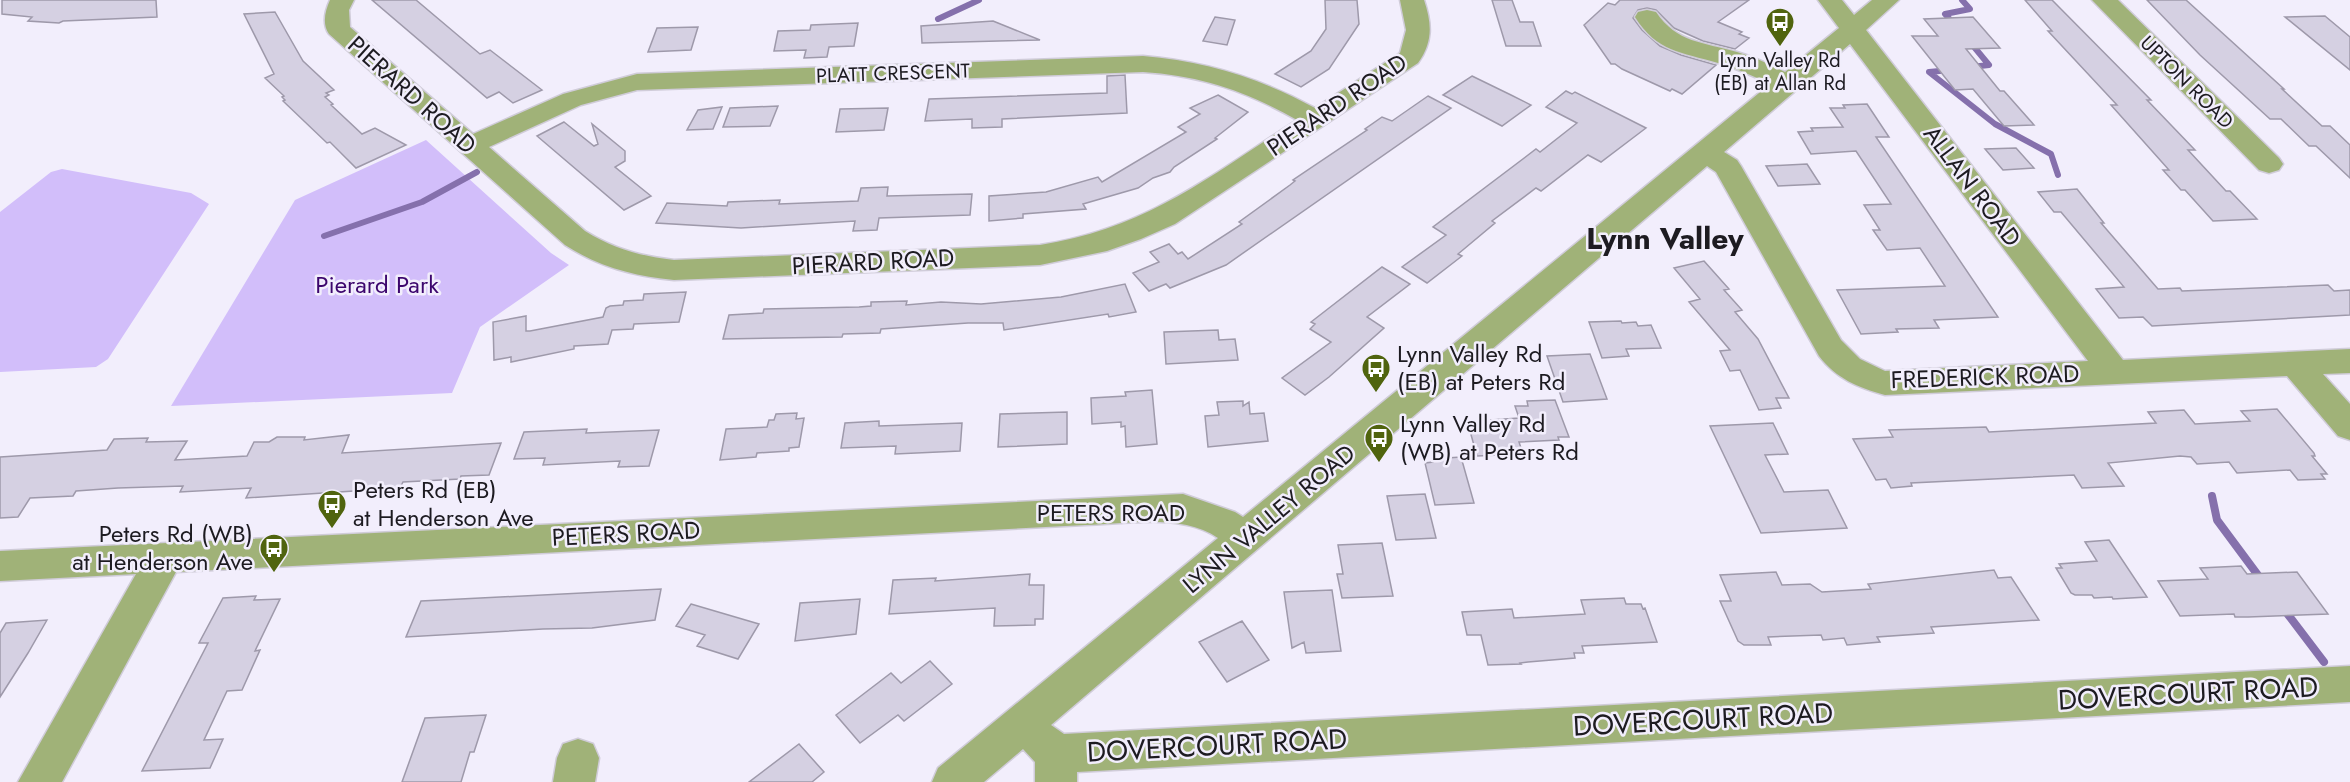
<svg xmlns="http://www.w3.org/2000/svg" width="2350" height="782" viewBox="0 0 2350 782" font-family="Jost,sans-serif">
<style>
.green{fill:#d2befa}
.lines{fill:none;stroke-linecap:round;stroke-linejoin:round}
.stream-far1{stroke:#8570ac;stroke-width:6}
.stream{stroke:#8570ac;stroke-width:8}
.building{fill:#d5d0e2;stroke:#9e99aa;stroke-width:1.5}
.minor-casing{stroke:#d0ccd9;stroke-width:3}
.minor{fill:#a0b278;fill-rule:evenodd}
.labels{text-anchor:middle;stroke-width:5;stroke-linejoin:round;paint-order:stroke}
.far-poi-label{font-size:20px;fill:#1d1b21;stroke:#f2eefc}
.far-street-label{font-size:20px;fill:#1d1b21;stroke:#f2eefc}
.street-label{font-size:24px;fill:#1d1b21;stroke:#f2eefc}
.park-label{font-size:24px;fill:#3c066d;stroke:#f2eefc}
.poi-label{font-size:24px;fill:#1d1b21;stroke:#f2eefc;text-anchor:start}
.near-street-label{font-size:28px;fill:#1d1b21;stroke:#f2eefc}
.district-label{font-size:30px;font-weight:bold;fill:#1d1b21;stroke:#f2eefc}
</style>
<rect width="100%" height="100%" fill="#f2eefc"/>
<path class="green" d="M426,140L551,253L569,265L480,327L452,393L171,406L295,200Z
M62,169L191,193L209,204L108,359L96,367L0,372V212L51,172Z"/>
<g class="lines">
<path class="stream-far1" d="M938,19L979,0
M1954,24L1945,14L1970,9L1962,0
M1970,42L1989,65L1971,67
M1950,70L1929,72L1995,124L2051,154L2058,175
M324,236L422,202L477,172"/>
<path class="stream" d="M2212,496L2217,520L2263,582
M2283,608L2324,662"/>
</g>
<path class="building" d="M2,0H156L157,17L63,21L59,23L28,21L32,17L2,14Z
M372,0H416L480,54L490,50L542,90L513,103L499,92L487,98Z
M1325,0H1357L1359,24L1329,69L1301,87L1275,74L1311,51L1326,29Z
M1492,0H1512L1520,22H1533L1541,46H1506Z
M1620,0H1749L1718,22L1742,32L1739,34L1749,38L1735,49L1703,41L1674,28L1656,10L1647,8L1638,10L1633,18L1642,30L1660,46L1681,55L1716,65L1682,94L1672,89L1670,91L1622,69L1615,64H1611L1584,25L1608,3L1615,5Z
M2025,0H2052L2151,100H2147L2195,150H2188L2226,191H2230L2257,219L2213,221L2185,190H2181L2163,170H2169L2111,105H2117L2048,31H2052Z
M2147,0H2186L2284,89H2282L2322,126H2330L2350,145V178L2316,146H2309L2281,119H2270L2200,55Z
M275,12L303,61L334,90L326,93L329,95L325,97L333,104L331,105L362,134L375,128L406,145L356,168L330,142L327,143L283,101L285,100L282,97L284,96L265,78L274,74L244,14Z
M2325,16L2350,37V70L2285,17Z
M1215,17L1235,20L1227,45L1203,41Z
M1973,17L2000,48L1966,49L2000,91H2004L2034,125L2004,126L1973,89L1955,90L1912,36H1938L1924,19Z
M993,21L1040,40L922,43L921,26Z
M858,23L854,46L829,47L827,57L804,58L806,50L774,51L778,31L810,30L811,25Z
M698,27L691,50L648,52L657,28Z
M1125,75L1127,113L1002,119V127L972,128V119L925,121L929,99L1107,93V76Z
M1472,76L1511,95L1531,105L1502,126L1443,95Z
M1566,91L1572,94L1575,92L1646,128L1601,162L1588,155L1541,191L1536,188L1492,221L1495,223L1458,254L1462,256L1427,283L1402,267L1446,235L1433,227L1536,149L1540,152L1577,123L1546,107Z
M1218,95L1248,112L1215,138L1217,139L1174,167L1170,172L1153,178L1138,188L1083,204L1086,209L1023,214V218L989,221V196L1046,192L1098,177L1102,182L1186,132L1178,127L1200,114L1190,108Z
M1428,96L1451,108L1226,265L1170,288L1166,284L1149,291L1133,273L1159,262L1150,252L1169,244L1178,254L1182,252L1188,259L1242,224L1239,222L1290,185L1295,181L1293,180L1367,130L1365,129L1382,117L1392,121Z
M1867,104L1889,137H1876L1998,317L1934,320L1939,328L1896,329L1898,332L1861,334L1837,290L1945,286L1920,248L1887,250L1873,230H1880L1864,205L1891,204L1856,151L1811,154L1798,132L1813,131L1811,128L1843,127L1830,108H1845L1843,105Z
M778,106L770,126L723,127L730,108Z
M722,107L713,129L687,130L698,110Z
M888,108L884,130L836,132L840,109Z
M564,122L594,146L598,144L592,124L625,151V161L615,167L651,196L624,210L537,136Z
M2016,148L2034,168L2003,170L1985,149Z
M1807,164L1820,184L1778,186L1766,166Z
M888,187L887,196L972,194L970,215L879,218L877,230L853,231L855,221L741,228L656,223L667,203L727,206L728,202L780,200L779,204L858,201L861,188Z
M2077,189L2104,223H2101L2158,289L2180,288L2182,291L2328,285L2334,291L2350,290V315L2152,326L2143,317L2119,318L2096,289L2124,287L2061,212H2054L2038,192Z
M1704,261L1729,289L1724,290L1742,310L1735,312L1758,339L1789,398H1776L1781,408L1759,410L1740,370L1730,371L1720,351L1730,350L1689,302L1700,299L1674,268Z
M1382,267L1410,284L1367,317L1384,328L1329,377L1305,395L1282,378L1331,342L1310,329L1315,324L1311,322Z
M1125,284L1136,312L1109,317L1108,314L1004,330L1003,323H968L881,329L880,333L843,334L842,337L723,339L729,315L763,313L764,309L859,307L871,306V302L907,301L906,305L941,302L981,304L1061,297Z
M686,292L679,322L634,324L633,329L612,330L608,344L574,346V349L511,362V357L494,360L493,322L526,316V331H530L603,317L606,308L610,306L623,305L624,301L643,300L644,294Z
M1621,321L1622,323L1636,322L1638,326L1651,325L1661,348L1626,349L1629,356L1602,358L1589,322Z
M1218,330L1219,340L1235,339L1238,360L1166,364L1164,332Z
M1590,354L1607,399L1563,402L1547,356Z
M1152,390L1157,444L1126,447L1125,426L1121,427V422L1092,424L1091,398L1126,396L1125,392Z
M1555,400L1569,437H1558L1559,440L1519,442L1523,454L1477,456L1468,424L1492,423L1491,420L1519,418L1515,406H1528L1527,401Z
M1243,401V406L1249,402L1250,414L1264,413L1268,441L1208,447L1205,416L1219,415L1217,402Z
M2277,409L2314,453L2315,456H2312L2327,474H2321L2325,479L2298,480L2290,470L2237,473L2229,462L2197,464L2191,457L2180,456L2108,463L2124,486L2082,488L2074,475L1911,483L1912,486L1891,488L1886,479L1876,480L1853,439L1893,437L1889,430L1986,427L1989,432L2156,423L2148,412L2184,410L2195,424L2250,421L2241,411Z
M1067,412V444L998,447L1000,414Z
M797,413L796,419L804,418L799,447L789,448V451L757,453L756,457L720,460L726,429L767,427L769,420H774L776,414Z
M879,421V426L962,423L960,451L895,454L896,446L841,448L845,423Z
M1773,423L1788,454L1765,455L1784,492L1828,490L1847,528L1761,533L1710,426Z
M587,429L586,433L659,430L649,466L618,467L620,461L543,465L545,458L514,459L524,432Z
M349,435L342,453L501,443L489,475L461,476L460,479L403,482L400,488L246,498L251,488L180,492L183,486L118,488L76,491L73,496L30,498L18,517L0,518V457L107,450L114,439L148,438L146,442L187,441L175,460L247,456L254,442H269L277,437H305L304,440Z
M1461,457L1474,503L1435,505L1425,463L1433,462L1432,459Z
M1425,494L1436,538L1396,540L1387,496Z
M2109,540L2147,597L2113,599L2112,597L2094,598L2092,595H2075L2071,593L2056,568H2062L2059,564L2097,561L2085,542Z
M1382,543L1393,596L1342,598L1337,574H1343L1338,545Z
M2241,566L2247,574L2297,572L2328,614L2248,617H2235L2234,614L2180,616L2158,581L2208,579L2200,568Z
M1994,570L1998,578L2011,577L2039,620L1931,627L1934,633L1877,637L1880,642L1847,645L1844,638L1823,640L1821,635L1768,637L1771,645H1744L1738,641L1720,601H1731L1720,575L1776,572L1782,585L1810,584L1822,592L1871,589L1868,584Z
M1030,574L1029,585H1044L1043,619H1035V625L994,626L995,608L889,614L893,580L936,578L935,581Z
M661,589L655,620L592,628L543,629L406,637L421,601Z
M1332,590L1341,651L1306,653L1304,642L1292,648L1284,592Z
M256,596L254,600L280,599L255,651L260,650L242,690L227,691L204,740L223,739L210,768L142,771L208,643H199L223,598Z
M1624,598L1626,604H1641L1643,609L1645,608L1657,642L1582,646L1584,653H1574L1575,658L1528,662L1520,663L1521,664L1488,665L1481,635H1467L1462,612L1512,609L1514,618L1585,614L1581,600Z
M860,599L856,634L795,641L800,603Z
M691,604L759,624L738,659L697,646L705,635L676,626Z
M47,620L28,653L0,697V633L6,623Z
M1242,621L1269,660L1227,682L1199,642Z
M930,661L952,684L904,721L898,715L860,743L836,715L891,673L901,683Z
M486,715L474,752H470L461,782H402L425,718Z
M799,744L824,772L812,782H749Z"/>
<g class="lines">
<g class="minor-casing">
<path id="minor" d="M330,0H354L349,10L350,27L473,134L563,94L637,74L1143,56C1205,61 1260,78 1315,108L1400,53L1406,30L1400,0H1424C1432,24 1433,42 1418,63L1175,224L1141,239L1107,251L1040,265L674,280C634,276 599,267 565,245L329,34C322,24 325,11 330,0ZM1143,72C1202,76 1246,91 1297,120C1210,176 1146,229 1040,245L674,260C640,256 614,249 585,231L489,147L581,105L637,90Z
M1818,0H1842L1854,15L1872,0H1899L1866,30L2123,360L2350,349V373L2323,374L2350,404V440L2338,436L2287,376L1885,395C1857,387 1837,379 1819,356L1716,172L1707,166L1051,725L1064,734L2350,666V702L1077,772V782H1035V762L1023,749L984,782H932L938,768L1218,538C1182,513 1127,524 1085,525L176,572L62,782H18L136,574L0,581V551L1183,494L1235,512L1243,517L1770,84C1753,76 1736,68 1718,63C1681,52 1657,52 1635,17L1638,12L1647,10L1656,12C1677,43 1703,42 1737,52C1754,57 1769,64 1785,72L1839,28ZM1850,44L2088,361L1885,371L1860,359L1841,340L1741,166L1737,160L1724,152Z
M2092,0H2118L2279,158L2283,164L2279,170L2269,173L2259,170Z
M578,739L593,744L599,758L595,782H553L557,758L563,744Z"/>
</g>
<use href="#minor" class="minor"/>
</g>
<defs>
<g id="bus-pin" transform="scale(1.5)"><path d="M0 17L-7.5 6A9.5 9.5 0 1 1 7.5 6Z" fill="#50640e" stroke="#f2eefc"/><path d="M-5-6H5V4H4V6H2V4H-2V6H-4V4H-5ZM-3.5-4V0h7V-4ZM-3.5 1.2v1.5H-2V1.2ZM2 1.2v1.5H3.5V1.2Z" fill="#fff"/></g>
</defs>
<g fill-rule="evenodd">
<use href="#bus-pin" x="1780" y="22"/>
<use href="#bus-pin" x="1376" y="368"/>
<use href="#bus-pin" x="1379" y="438"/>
<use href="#bus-pin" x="332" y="504"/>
<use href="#bus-pin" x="274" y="548"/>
</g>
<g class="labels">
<g class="far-poi-label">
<text x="1780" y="67">Lynn Valley Rd<tspan x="1780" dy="23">(EB) at Allan Rd</tspan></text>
</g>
<g class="far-street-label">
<text transform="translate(893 73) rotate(-2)" y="7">PLATT CRESCENT</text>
<text transform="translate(2187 82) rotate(45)" y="7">UPTON ROAD</text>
</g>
<g class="street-label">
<text transform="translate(412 95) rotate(42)" y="8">PIERARD ROAD</text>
<text transform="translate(1337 105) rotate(-34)" y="8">PIERARD ROAD</text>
<text transform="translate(1972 186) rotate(53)" y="8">ALLAN ROAD</text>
<text transform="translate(873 262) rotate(-3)" y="8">PIERARD ROAD</text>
<text transform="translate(1985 377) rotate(-2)" y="8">FREDERICK ROAD</text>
<text x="1111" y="521">PETERS ROAD</text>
<text transform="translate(1269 519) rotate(-40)" y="8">LYNN VALLEY ROAD</text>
<text transform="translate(626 534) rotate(-3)" y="8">PETERS ROAD</text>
</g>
<g class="park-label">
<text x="377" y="293">Pierard Park</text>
</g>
<g class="poi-label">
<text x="1397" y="362">Lynn Valley Rd<tspan x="1397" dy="28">(EB) at Peters Rd</tspan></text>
<text x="1400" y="432">Lynn Valley Rd<tspan x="1400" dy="28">(WB) at Peters Rd</tspan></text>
<text x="353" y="498">Peters Rd (EB)<tspan x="353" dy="28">at Henderson Ave</tspan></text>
<text x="253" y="542" text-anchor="end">Peters Rd (WB)<tspan x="253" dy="28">at Henderson Ave</tspan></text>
</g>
<g class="near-street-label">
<text transform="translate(2188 693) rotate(-3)" y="10">DOVERCOURT ROAD</text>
<text transform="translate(1703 719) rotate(-3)" y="10">DOVERCOURT ROAD</text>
<text transform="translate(1217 745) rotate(-3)" y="10">DOVERCOURT ROAD</text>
</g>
<g class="district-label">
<text x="1665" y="249">Lynn Valley</text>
</g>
</g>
</svg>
